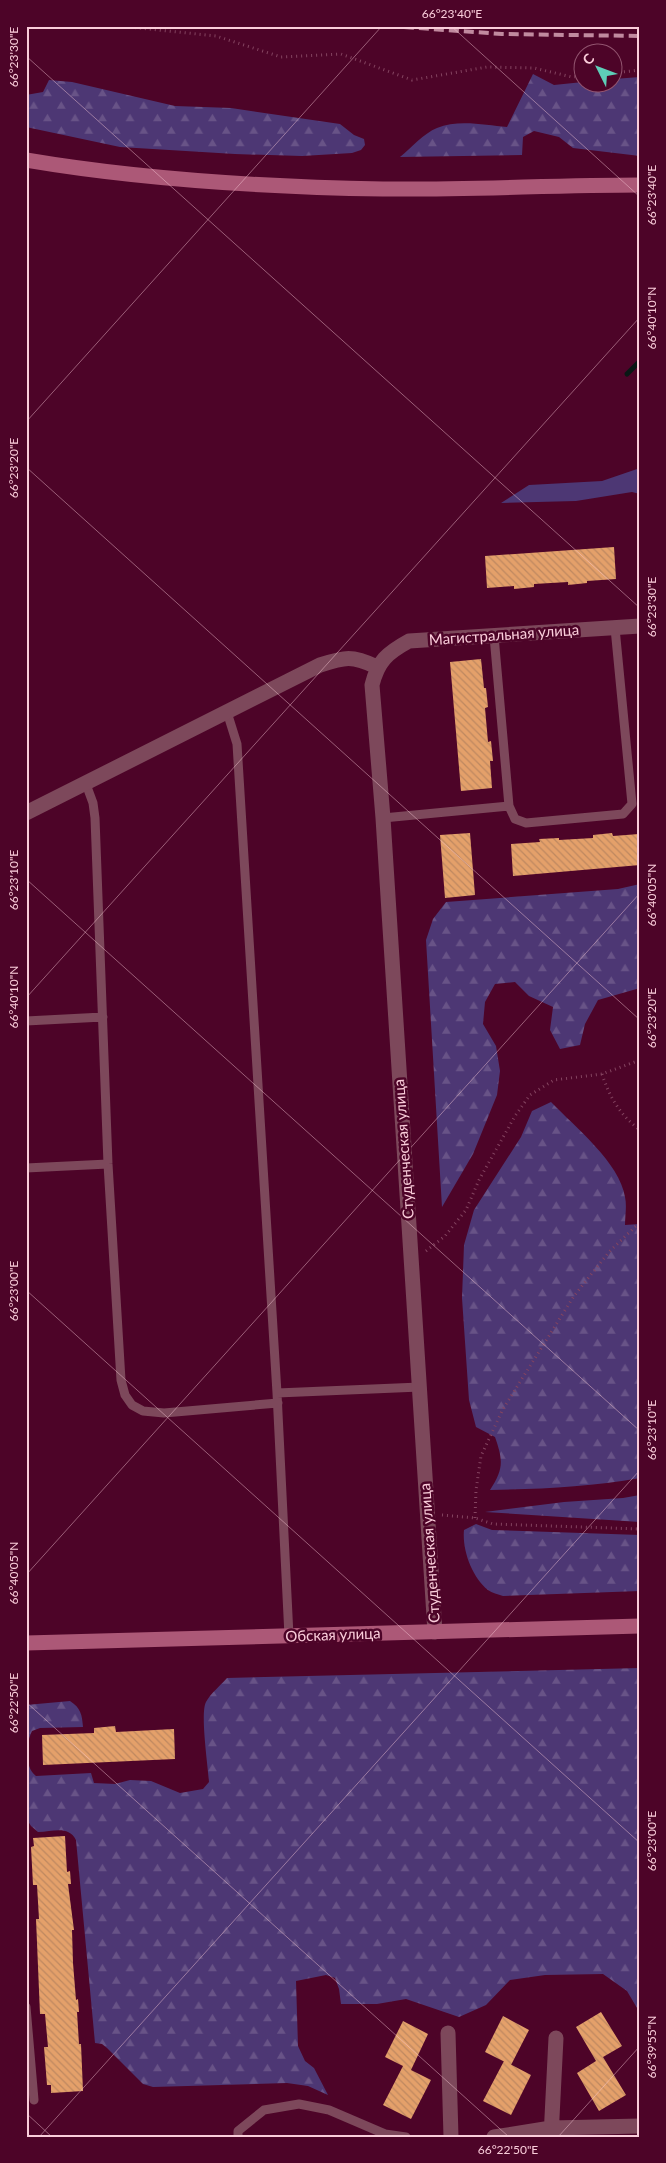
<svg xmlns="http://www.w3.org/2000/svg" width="666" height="2163" viewBox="0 0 666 2163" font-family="Lato,sans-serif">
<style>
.green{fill:#4d3774}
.forest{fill:url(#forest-firs)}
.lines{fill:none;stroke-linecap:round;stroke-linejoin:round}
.stream{stroke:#091815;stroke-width:5}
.building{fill:url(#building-back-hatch)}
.path{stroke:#844460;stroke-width:3;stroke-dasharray:1 4;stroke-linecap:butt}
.lane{stroke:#7d485b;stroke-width:9}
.street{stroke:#7d485b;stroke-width:15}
.secondary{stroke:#ac5877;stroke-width:15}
.rail{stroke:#c18a9f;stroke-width:4;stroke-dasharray:10 5;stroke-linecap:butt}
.ticks{fill:none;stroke:#facdda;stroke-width:1;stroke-opacity:0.45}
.labels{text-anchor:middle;stroke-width:5;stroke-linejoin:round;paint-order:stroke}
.street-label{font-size:15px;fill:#facdda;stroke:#4d0428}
.neatline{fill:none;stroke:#facdda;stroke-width:2}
.ticks-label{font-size:12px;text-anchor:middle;fill:#facdda}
</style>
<defs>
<pattern id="forest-firs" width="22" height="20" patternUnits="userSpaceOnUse" patternTransform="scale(1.25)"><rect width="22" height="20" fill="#4d3774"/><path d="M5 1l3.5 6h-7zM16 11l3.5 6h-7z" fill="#685387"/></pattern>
<pattern id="building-back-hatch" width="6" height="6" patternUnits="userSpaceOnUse" patternTransform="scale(1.25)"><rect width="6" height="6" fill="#e4a06a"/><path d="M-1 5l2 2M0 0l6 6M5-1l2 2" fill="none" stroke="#be8860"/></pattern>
</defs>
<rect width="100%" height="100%" fill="#4d0428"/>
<path class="green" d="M640,468V494L632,492L576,501L501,503L529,485L602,481Z"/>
<path class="forest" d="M533,74L554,85L583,82H614V79L640,77V156L573,148L559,137L534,131L523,137L522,155L400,157C411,148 424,133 437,128C458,119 485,125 507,127Z
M49,80L72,82L175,106L231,108L340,124L354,135L364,139L365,145L361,150L352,153L302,156L235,154L120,147L26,127V95L43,92Z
M640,884V988L598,1000L585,1024L580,1045L560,1049L550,1030L553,1007L529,996L515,982L495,984L485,1002L483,1024L496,1046L500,1071L497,1095L473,1154L442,1207L426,940L433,919L446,902L618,889Z
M551,1102C575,1127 620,1163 625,1197C627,1206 625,1216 625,1225L640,1224V1478C590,1487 541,1489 490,1490C504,1469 503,1460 495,1437L476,1427L469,1400L462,1298L464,1245L474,1210L521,1137L532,1111Z
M640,1495V1522L485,1512L564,1502L623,1498Z
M476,1524L492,1530L640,1535V1591L503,1596C498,1594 492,1593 488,1590C472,1577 462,1550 464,1530Z
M640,1668V2013L627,1991L603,1974L545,1975L510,1980L486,2005L459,2017L406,1999L377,2004H341L339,1989L335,1978L326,1975L296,1981L298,2046L305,2061L314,2068L328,2095L308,2086L287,2083L153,2087L143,2084L107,2048L102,2044L95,2043L76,1840C68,1825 53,1832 38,1832L31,1826L26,1818V1705L70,1701C81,1708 82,1715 83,1727L40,1728L32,1731C26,1743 24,1767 36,1776L91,1773L94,1783L115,1784L130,1780L151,1781L180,1793L203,1789L209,1782C208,1766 200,1713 206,1702C211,1693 220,1686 227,1678Z"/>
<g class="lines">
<path class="stream" d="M627,374L640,361"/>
</g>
<path class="building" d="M614,547L616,579L587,581V583L568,585V582L534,584V587L514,589V586L487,588L485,556Z
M481,659L484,688H486L488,707L485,708L488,742L491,741L493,761H490L492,788L461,791L450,662Z
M470,833L475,895L445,898L440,835Z
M612,833L613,836L639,834L640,865L513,876L511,844L540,842L539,839L559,838V840L593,838V835Z
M115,1726L116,1732L174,1729L175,1759L43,1765L42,1735L94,1733V1728Z
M65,1836L67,1872L70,1871L71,1884H68L74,1930H72L73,1963L76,2000L78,1999L79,2012H77L79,2044H81L83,2091L51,2093V2085H47L44,2047H48L45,2014H40L36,1919H39L37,1885H33L31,1847L34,1846L33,1838Z
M601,2012L622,2046L603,2057L626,2095L599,2111L577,2073L596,2061L576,2027Z
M503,2016L529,2030L511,2065L485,2052Z
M403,2021L428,2034L411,2070L431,2080L411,2119L383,2105L403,2066L385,2057Z
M504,2061L531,2075L511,2115L483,2101Z"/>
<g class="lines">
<path class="path" d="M120,26L216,36L281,57L341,54L412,80L487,67L534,68L572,77L584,76
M614,73L640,70
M602,1074C610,1098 620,1115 640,1130
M426,1251L445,1236L466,1210L479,1180L515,1116L530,1095L554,1080L602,1074L640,1060
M442,1515L475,1518L493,1524L640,1529
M475,1518L476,1490L481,1456L503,1409L574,1296L609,1252L640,1222"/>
<path class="lane" d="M494,636L509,806L515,819L526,823L623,814L632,804L615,628
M227,712L237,744L277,1393L289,1636
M86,784L93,803L95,818L108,1164L121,1380L125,1395L132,1405L143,1411L164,1413L278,1403
M383,818L509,806
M26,1021L103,1017
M26,1168L108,1164
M277,1393L420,1387
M26,2007L34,2100
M238,2137V2131L264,2110L299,2104L329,2110L385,2134L406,2137"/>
<path class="street" d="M26,813L320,665C345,657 352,655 377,667
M435,1632L383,818L372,685C378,661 387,653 409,641L640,626
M448,2033L451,2137
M494,2137L551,2128L640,2126
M551,2137L556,2038"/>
<path class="secondary" d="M26,160C144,180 264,187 383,189C469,190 554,185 640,185
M26,1643L640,1626"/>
<path class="rail" d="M389,26L502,34L640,36"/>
</g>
<path class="ticks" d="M451,26L640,197M26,56L640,608M26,422L382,26M26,467L640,1020M26,879L640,1431M26,998L640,317M26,1290L640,1843M26,1575L640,893M26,1702L509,2137M26,2113L52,2137M39,2137L640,1470M558,2137L640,2046"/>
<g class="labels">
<g class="street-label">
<text transform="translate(504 635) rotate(-4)" y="5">Магистральная улица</text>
<text transform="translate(404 1149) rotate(-94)" y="5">Студенческая улица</text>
<text transform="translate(430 1553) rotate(-94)" y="5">Студенческая улица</text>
<text transform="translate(333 1635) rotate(-2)" y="5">Обская улица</text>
</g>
</g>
<rect width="666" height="2163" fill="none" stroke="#4d0428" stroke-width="55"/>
<g transform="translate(598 68) rotate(312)"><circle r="24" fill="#4d0428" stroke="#92546f"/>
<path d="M0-4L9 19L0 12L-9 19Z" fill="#5eceb8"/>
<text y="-8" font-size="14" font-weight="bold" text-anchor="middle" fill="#facdda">С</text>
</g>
<rect x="28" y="28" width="610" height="2108" class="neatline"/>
<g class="ticks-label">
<text x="452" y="18">66°23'40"E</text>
<text transform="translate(14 57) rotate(-90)" y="4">66°23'30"E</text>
<text transform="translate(652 195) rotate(-90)" y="4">66°23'40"E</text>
<text transform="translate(652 318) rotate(-90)" y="4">66°40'10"N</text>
<text transform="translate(14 468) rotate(-90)" y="4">66°23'20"E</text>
<text transform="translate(652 607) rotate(-90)" y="4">66°23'30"E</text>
<text transform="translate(14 880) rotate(-90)" y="4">66°23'10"E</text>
<text transform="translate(652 895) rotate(-90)" y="4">66°40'05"N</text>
<text transform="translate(14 997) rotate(-90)" y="4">66°40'10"N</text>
<text transform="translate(652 1018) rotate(-90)" y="4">66°23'20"E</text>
<text transform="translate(14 1291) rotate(-90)" y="4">66°23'00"E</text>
<text transform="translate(652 1430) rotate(-90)" y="4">66°23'10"E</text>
<text transform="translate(14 1573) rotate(-90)" y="4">66°40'05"N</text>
<text transform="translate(14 1703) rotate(-90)" y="4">66°22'50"E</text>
<text transform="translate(652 1841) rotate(-90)" y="4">66°23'00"E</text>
<text transform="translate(652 2047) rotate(-90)" y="4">66°39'55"N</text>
<text x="508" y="2154">66°22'50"E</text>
</g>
</svg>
